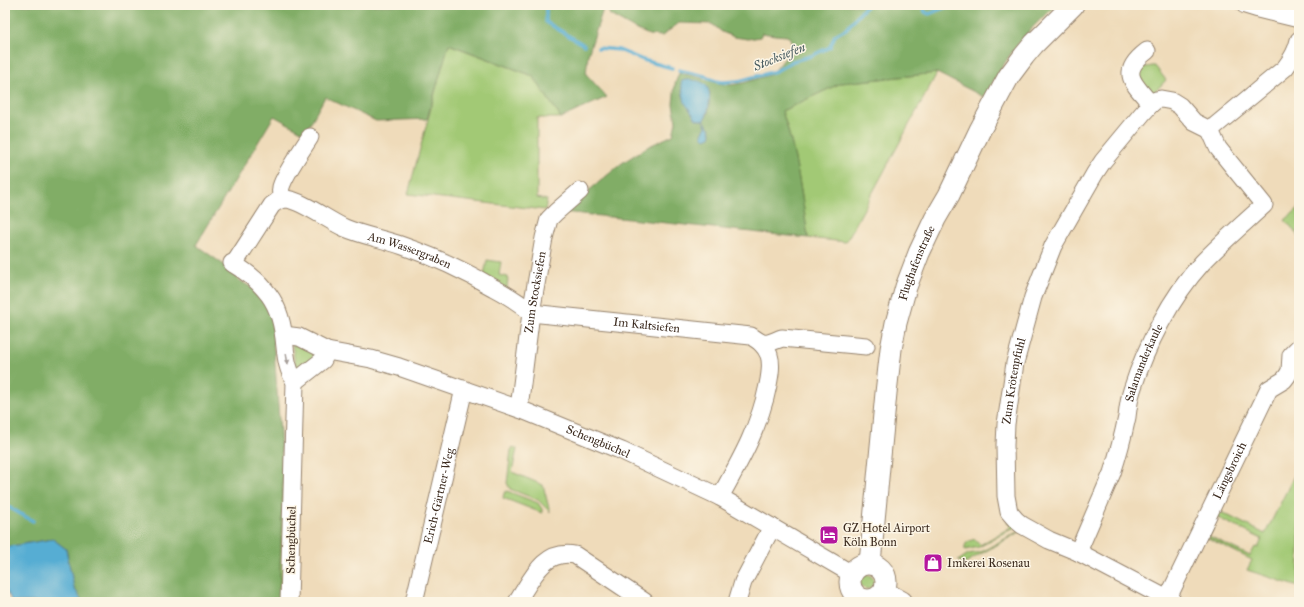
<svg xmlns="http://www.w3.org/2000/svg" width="1304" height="607" viewBox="0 0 1304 607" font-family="'IM FELL Great Primer',serif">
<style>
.green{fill:#a2c975;stroke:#6e7a4a}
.forest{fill:#81ad66;stroke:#5e6c42;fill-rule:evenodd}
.water{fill:#56add3;stroke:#486c78}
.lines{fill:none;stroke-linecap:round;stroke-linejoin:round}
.stream{stroke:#56add3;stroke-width:3.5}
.minor-casing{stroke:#95826c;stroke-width:19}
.major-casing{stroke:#95826c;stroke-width:23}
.minor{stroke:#fff;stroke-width:17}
.major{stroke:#fff;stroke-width:21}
.oneway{fill:#a79f9a}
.labels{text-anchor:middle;stroke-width:3;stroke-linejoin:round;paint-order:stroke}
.street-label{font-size:12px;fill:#3b2a1e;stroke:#fcf5e5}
.poi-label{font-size:12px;fill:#3b2a1e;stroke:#fcf5e5;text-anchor:start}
.water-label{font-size:13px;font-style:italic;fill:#44585d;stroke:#fcf5e5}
</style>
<rect width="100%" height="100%" fill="#fcf5e5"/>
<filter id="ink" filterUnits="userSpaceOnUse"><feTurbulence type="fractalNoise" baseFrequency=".025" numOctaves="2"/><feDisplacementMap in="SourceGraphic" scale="8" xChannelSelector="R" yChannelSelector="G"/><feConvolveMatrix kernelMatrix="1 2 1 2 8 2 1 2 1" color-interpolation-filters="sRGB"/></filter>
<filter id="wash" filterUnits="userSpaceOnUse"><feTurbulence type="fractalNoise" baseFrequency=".012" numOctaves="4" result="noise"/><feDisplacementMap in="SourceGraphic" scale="16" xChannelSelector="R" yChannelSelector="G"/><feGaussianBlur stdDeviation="0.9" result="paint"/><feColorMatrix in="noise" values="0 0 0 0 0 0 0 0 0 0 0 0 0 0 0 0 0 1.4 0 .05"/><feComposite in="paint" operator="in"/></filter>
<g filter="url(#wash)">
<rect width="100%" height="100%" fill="#efdbba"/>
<path class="green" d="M448,44L533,76L561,118H537V198L547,200L545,210L408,194Z
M1152,66H1155L1166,80L1150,97L1134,69C1139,66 1146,68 1152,66Z
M937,73L846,242L808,238C802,195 796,152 782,111L841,83Z
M1299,208V236L1285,220Z
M487,260L501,262L499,275L508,277L507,289L484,275Z
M292,344L314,350L317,356L296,371Z
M513,447L517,449L512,472L543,485L550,512L538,500L510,489L507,483L511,450Z
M1299,466V587L1247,570L1252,560L1204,536L1211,526L1214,527L1209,536L1250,556L1255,547L1258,548L1262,539L1214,516L1217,510L1265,534Z
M283,474L290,481L282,602H279Z
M507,491L538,503L542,509V513L503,498L504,493Z
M1007,521L1015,527L979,547L965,550C964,542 969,541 975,539L980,545L1011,527Z
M1019,531H1021L965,563L958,561L968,554L981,552Z
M860 582a7 7 0 1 1 14 0a7 7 0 1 1-14 0Z"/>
<path class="forest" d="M5,5H1057C1046,14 1035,24 1026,35C1009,53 997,76 984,97L937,73L841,83L782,111C796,152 802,195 808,238L563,212L622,163L647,147L673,135L676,122L673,104L675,84L679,73L694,76L718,83L730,85L743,83L772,74L789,53L792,45L790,38L787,36L775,35L762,33L760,37L748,39L734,37L722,32L712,24L679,23L662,36L649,35L633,28L610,15L608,10L604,6L588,55L586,74L607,97L561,118L533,76L449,44L427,119L376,121L325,97L305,133L274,116L196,245L227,267L239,280L257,291L271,309L283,474L279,602H83L74,588L66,549L53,539L5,547ZM685,80L695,81L710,92L708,114L704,119L708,127L710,128L711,134L710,137L709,138L702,133L706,127L704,121L696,119C689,110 679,94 682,81Z"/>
<path class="water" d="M685,80C703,79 712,84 709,104C708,110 708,114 704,119L708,127L710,128L711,134L710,137L705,139L702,136V133L706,127L704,121L696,119L685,103L681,83L682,81Z
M53,539L66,549L74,588L83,602H12L5,588V547Z"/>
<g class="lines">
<path class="stream" d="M546,5V22L584,45
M922,5L925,12L929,14L946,7L958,5
M598,48L619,50L643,60L672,68
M679,70L705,76L716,81L723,82L739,81L776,71L793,61L811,56L830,47L835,35L846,29L867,5
M5,505L33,521"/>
</g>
</g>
<g filter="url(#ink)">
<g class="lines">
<g class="minor-casing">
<g id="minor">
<path d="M1245,5L1258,9L1299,19"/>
<path d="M1147,51C1119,72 1132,82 1151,104"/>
<path d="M1210,130L1285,68C1292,59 1297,51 1299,40"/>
<path d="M281,200C281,195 280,191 281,187C285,173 302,150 310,137"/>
<path d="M232,263C242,269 257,280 265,290C276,302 282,321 284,338C286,355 286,367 295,382L289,602"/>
<path id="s1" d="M234,264L272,205C276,202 280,199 286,199C301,200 329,221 345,228C364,236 384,239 403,246C435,257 465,271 494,288C507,295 521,303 531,313L751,336C754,338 757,340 760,342C767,346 775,340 782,338L866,346"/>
<path id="s2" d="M284,335L299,337L327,351L371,359L399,367L522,410L622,451L720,497L852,574"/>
<path d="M295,382L323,360L327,351"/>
<path id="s3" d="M519,408L531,313L544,238L549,219L556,212L580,191"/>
<path d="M720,497C740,461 760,426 768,385C770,375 772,364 769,355C767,350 764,346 760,342"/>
<path id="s4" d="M1078,552L1112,473C1118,455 1123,436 1127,417C1128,408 1129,399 1132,390C1146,346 1171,297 1202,263C1222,242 1243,224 1264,205L1218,148L1210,130"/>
<path id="s5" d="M414,602L464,389"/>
<path d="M517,602C532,579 543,549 575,555L645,602"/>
<path d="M737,602L743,582L772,527"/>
<path d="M863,602L864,600"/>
<path id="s6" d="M1166,602L1269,389L1284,380L1287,376L1290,371L1291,355L1299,347"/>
<path id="s7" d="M1173,602L1078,552L1049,540L1022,525L1016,520L1009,512L1006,496L1005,445L1006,424L1015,363L1033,297L1053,246L1095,173L1103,161L1142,114L1151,104L1156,100L1161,99L1172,101L1180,106L1194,122L1210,130"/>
</g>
</g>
<g class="major-casing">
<g id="major">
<path id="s8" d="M870,563L886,393L891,349L896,323L906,287L919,253L935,219L949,195L980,130L1009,76L1024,56L1034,44L1073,5"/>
<circle cx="868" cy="582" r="18"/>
<path d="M884,592L902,602"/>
</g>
</g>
<use href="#minor" class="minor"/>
<use href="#major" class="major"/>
</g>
<defs><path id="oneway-solid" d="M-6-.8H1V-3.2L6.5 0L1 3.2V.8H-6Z"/></defs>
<use class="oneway" href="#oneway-solid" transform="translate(287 359) rotate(82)"/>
</g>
<defs>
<g id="hotel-square" transform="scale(1)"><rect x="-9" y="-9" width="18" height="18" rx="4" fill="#b5179e" stroke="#fcf5e5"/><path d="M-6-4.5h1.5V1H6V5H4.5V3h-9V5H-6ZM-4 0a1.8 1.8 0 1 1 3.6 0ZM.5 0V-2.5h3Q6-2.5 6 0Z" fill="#fff"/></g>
<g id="shop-square" transform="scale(1)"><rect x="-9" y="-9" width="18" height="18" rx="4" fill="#b5179e" stroke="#fcf5e5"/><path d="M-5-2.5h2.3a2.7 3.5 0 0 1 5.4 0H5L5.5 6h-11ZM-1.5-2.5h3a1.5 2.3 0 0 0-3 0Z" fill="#fff"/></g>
</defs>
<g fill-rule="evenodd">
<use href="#hotel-square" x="829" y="535"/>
<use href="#shop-square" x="933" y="563"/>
</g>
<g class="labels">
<g class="street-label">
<text dy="4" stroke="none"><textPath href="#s1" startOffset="220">Am Wassergraben</textPath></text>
<text dy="4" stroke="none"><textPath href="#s8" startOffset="305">Flughafenstraße</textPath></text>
<text dy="4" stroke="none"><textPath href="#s3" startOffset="117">Zum Stocksiefen</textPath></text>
<text dy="4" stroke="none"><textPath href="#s1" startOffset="474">Im Kaltsiefen</textPath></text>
<text dy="4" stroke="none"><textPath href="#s4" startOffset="201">Salamanderkaule</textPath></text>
<text dy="4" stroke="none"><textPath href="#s7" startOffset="320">Zum Krötenpfuhl</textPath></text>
<text dy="4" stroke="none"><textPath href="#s2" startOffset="333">Schengbüchel</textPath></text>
<text dy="4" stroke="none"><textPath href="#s6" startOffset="146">Längsbroich</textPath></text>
<text dy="4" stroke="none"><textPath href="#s5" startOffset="109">Erich-Gärtner-Weg</textPath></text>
<text transform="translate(291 540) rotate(-89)" y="4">Schengbüchel</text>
</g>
<g class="poi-label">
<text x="843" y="532">GZ Hotel Airport<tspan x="843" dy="14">Köln Bonn</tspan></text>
<text x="947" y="567">Imkerei Rosenau</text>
</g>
<g class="water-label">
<text transform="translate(779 56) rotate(-22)" y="5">Stocksiefen</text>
</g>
</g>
<rect width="1304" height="607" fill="none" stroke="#fcf5e5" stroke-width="20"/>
</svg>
